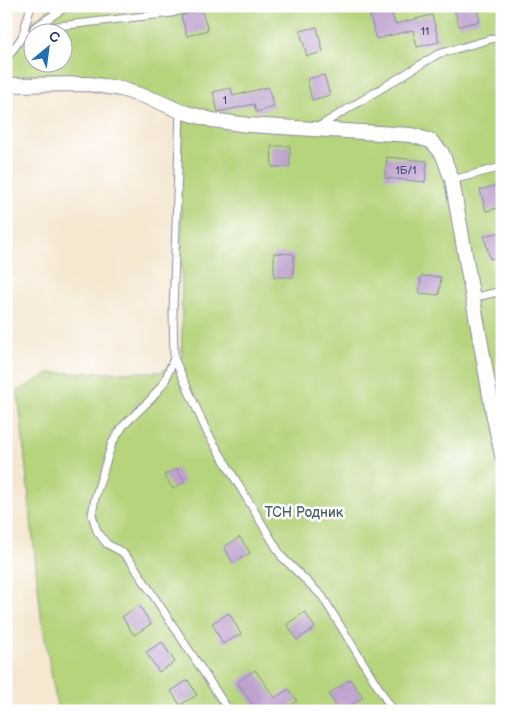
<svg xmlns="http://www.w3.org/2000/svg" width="508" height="717" viewBox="0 0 508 717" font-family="'Balsamiq Sans',sans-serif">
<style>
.green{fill:#b5d47b;stroke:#68826c;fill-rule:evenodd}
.building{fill:#bda2ce}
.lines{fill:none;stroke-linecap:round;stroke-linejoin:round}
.lane-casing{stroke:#888b97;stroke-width:9}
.street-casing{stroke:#888b97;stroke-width:16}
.lane{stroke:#fff;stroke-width:7}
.street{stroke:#fff;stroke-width:14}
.labels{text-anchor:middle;stroke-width:5;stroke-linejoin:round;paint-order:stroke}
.number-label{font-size:11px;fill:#444c7a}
.park-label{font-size:14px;fill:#496167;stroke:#fff}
</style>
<rect width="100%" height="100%" fill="#fff"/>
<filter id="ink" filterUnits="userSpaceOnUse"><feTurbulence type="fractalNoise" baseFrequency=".02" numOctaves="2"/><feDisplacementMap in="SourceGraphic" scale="10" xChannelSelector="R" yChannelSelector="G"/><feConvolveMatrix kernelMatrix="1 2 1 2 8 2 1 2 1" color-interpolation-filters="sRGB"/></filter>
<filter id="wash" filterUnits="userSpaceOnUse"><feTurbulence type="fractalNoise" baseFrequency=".0096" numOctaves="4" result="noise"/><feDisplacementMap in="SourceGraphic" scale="20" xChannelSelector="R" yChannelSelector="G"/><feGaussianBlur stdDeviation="1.12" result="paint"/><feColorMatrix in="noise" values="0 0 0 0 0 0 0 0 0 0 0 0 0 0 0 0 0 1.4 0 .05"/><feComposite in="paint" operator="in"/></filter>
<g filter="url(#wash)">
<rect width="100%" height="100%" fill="#f5e7d0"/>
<path class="green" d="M53,6H502V711H58L41,616L18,391L50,373L161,372L182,356L181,106L100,81H6V55L30,24ZM32,32H62V62H32Z"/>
<g id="blocks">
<path class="building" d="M453,6H476L480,21L459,26Z
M390,7L395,24L432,15L439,42L417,47L413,30L376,39L369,12Z
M201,9L208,30L187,36L181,16Z
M317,27L323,52L307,56L300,31Z
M324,75L330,95L312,100L307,79Z
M268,87L274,107L256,112L254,104L218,112L213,92L231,88L233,96Z
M271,146H290V167H272Z
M387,157L427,161L425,182L385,178Z
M500,184L502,207L486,211L480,190Z
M502,232V256L490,259L484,236Z
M274,253L294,254L293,277H274Z
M421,276L441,277L439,295L419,293Z
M177,468L185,482L173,489L164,475Z
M240,537L250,553L233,563L224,547Z
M139,605L151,624L134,635L122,617Z
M305,612L315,628L297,640L287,624Z
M229,613L241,634L223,644L212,623Z
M162,642L175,662L159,672L146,652Z
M255,670L275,698L289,689L297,701L283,711H257L237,682Z
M350,679L363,697L342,711H339L329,694Z
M188,680L197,695L180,705L171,691Z"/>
</g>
</g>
<g filter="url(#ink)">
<use href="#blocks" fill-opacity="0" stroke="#888b97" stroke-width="1"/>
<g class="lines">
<g class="lane-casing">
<path id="lane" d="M34,28L67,6
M22,37L41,28L172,13L195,6
M6,59L22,37L31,6
M180,111L173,311L174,358L165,381L152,398L123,426L112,443L95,498L92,515L97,531L107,544L122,552L132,563L229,711
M318,127L438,54L502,36
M452,180L502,167
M472,298L502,291
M174,358L207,432L282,557L322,596L393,711"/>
</g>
<g class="street-casing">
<path id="street" d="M6,85L89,84L121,89L155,100L180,111L212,120L248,125L411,135L431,141L442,153L452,180L494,418L502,455"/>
</g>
<use href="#lane" class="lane"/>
<use href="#street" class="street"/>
</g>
</g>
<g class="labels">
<g class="number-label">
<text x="425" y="35">11</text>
<text x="225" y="104">1</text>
<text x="406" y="174">1Б/1</text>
</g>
<g class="park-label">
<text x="304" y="517">ТСН Родник</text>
</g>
</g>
<rect width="508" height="717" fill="none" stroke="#fff" stroke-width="25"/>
<g transform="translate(48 48) rotate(29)"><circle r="24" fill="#ffffff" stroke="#a4acbf"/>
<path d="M0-4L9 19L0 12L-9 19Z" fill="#1f6fb2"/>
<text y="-8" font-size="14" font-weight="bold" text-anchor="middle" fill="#1b2f5e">С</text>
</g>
</svg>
